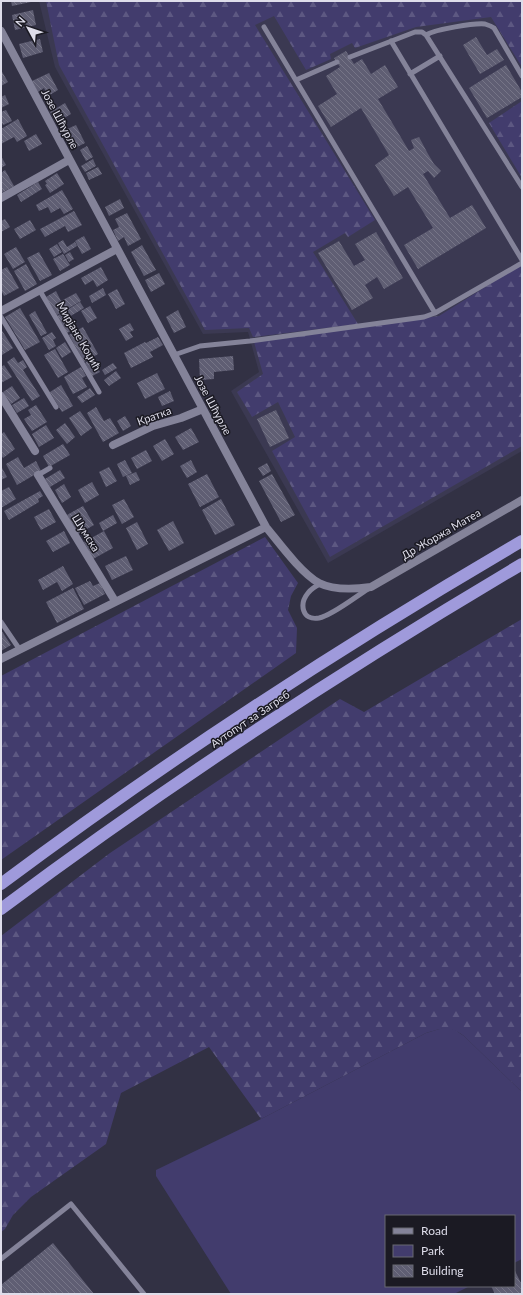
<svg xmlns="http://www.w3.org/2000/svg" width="523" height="1295" viewBox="0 0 523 1295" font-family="Lato,sans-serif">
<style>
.built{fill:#3b3952}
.green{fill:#423c6d}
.forest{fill:url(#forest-firs)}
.building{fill:url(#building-back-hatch)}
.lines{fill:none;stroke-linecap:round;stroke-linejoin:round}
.lane{stroke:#848399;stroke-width:5}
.street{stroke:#848399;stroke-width:8}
.highway{stroke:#9f9adb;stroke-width:12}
.labels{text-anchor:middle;stroke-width:3;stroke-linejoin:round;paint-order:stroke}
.street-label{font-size:11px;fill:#deddea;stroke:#1b1a23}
</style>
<defs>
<pattern id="forest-firs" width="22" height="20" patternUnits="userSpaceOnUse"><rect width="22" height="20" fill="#423c6d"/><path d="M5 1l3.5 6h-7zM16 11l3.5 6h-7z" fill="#5d5882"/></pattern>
<pattern id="building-back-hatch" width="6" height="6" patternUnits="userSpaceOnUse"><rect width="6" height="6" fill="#5f5e73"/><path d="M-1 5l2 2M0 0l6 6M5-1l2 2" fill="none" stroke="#767587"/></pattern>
</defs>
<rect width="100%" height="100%" fill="#323144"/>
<path class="built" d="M39,1H522V451L328,563L231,391L259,372L248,332L203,334L55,67Z"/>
<path class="green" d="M446,1027L455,1030L464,1036L522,1092V1259L514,1263V1216H386V1286H470L454,1294H231L156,1176V1170L261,1119L426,1033Z"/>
<path class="forest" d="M46,1H522V67L491,17L416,27L355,48L352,43L330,54L331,59L306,70L274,16L255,25L375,220L348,237L345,233L313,252L358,324L253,337L249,328L205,330L59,65Z
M522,101V178L489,123Z
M522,264V446L330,557L272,451L295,437L278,402L252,417L237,392L263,374L254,342L439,316Z
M265,537L298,583L291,596L288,610L297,628L296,653L1,860V676Z
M522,619V1092L464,1036C449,1025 443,1028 426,1033L261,1119L209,1047L121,1093L106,1144L31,1197L13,1215L5,1229L1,1232V936L110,853L340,699L364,712Z"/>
<path class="building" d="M11,1H30L31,2L12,6Z
M33,10L36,25L15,30L12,15Z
M476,37L487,55L497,49L504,60L480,74L463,45Z
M40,39L43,52L23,58L19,44Z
M346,51L354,64L362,59L371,74L385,65L398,87L378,99L409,151L414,148L411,140L419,137L428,154L434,164L441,171L434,178L428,171L423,174L450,218L472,205L486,228L418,269L404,245L433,228L408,187L394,196L375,165L389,155L361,108L331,127L318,106L337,94L326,76L340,67L334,58Z
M506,65L522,92V97L487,118L469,88Z
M1,70L8,82L1,86Z
M49,73L58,90L48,96L44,88L38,92L32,81Z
M5,95L9,104L1,108V97Z
M65,103L71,114L56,123L50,112Z
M6,110L12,121L3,125L1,121V112Z
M18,119L27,136L17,142L14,137L1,144V129Z
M76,125L85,143L73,149L63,131Z
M36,134L42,144L29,151L24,141Z
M87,146L93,157L86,161L80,150Z
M1,156L6,165L1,168Z
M93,159L96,166L85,172L81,166Z
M98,167L102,174L89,180L86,173Z
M5,170L14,186L1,193V173Z
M57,173L64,184L50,193L45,185L47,184L45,181Z
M38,182L42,189L21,202L17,195Z
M62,190L73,209L64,214L60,208L51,213L48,207L39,211L36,205Z
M120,199L124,208L109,216L105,207Z
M74,211L82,225L68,232L65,226L45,237L40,229Z
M127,213L141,239L128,246L124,237L118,241L113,230L119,227L115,219Z
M5,219L10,227L1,232V221Z
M30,220L36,230L20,239L14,229Z
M376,232L403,278L384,289L377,277L365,285L373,298L352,310L318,253L339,241L354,266L365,260L355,244Z
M84,236L91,249L82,254L75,241Z
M63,240L67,247L75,242L77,246L64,254L58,243Z
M57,244L62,252L54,257L49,249Z
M142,245L156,270L144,276L131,252Z
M16,247L25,262L13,269L4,254Z
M39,252L52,275L40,281L27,258Z
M70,252L74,259L69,262L65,255Z
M63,254L70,265L60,271L53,259Z
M26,264L37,284L25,291L14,271Z
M7,267L19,288L4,296L1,290V270Z
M101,267L108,280L97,287L93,280L85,285L81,278Z
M159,273L165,284L151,292L145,280Z
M103,288L106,295L92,303L89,296Z
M117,289L125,304L116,309L108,294Z
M56,291L61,301L76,293L81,301L57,315L46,297Z
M80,302L84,308L69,317L76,328L67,333L57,316Z
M90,306L97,318L88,323L81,311Z
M20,308L40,342L25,350L5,317Z
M178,310L186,327L174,333L166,317Z
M35,311L47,333L41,336L29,315Z
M130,323L134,330L130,332L133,337L126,341L119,329Z
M83,327L98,354L84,362L69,335Z
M1,329L13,348L2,355L1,353Z
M52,332L56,338L53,340L56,346L49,350L42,338Z
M158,337L163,345L150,352L153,357L131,368L124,353L145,342L146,343Z
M65,342L71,352L62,358L56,348Z
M55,349L68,372L58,378L44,355Z
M233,356L234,370L214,372V379L200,380L199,359Z
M14,357L18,363L23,360L27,367L23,370L40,396L32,401L7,362Z
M92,358L100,372L92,376L85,363Z
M113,363L117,368L105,375L102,370Z
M4,365L12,377L1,383V367Z
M81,367L86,376L82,378L87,387L73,394L64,377Z
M116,371L121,378L109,386L104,380Z
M157,373L165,389L145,399L137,383Z
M61,385L73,406L62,412L50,392Z
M12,386L20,398L11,404L3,392Z
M90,388L95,395L82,403L77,397Z
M170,391L174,401L162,406L158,397Z
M24,398L29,406L17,413L12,405Z
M36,405L47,422L32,431L24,419L31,415L28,410Z
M96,407L104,421L110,418L119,433L103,442L87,413Z
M276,410L289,438L270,447L257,419Z
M80,411L92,428L81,436L69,418Z
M125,416L131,426L123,431L117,421Z
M65,423L75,437L67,444L56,430Z
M46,425L54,438L39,447L32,434Z
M191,428L199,442L183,450L175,437Z
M4,432L15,449L3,458L1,455V434Z
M165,439L174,454L162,461L153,446Z
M63,444L70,455L49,467L43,456Z
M146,450L152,461L137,469L131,458Z
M18,457L24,468L36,461L41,471L17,485L6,464Z
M125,460L132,473L123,477L117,464Z
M191,460L197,472L187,478L180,466Z
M267,463L271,471L263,476L258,468Z
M109,467L117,481L106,487L99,472Z
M1,468H2L7,477L1,480Z
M60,470L65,478L50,487L45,479Z
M136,472L140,480L130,485L126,476Z
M207,474L219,497L200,507L188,484Z
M272,474L295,515L281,522L259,481Z
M92,482L99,495L85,503L78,490Z
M64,484L71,497L62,503L55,490Z
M9,487L16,499L1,508V491Z
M40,491L43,496L38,499L39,502L9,520L4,511Z
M124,499L134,517L122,524L112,505Z
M221,499L235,525L215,535L202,510Z
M83,506L94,525L78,534L67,515Z
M49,509L56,522L41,530L34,517Z
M113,515L117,523L103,531L99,523Z
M173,521L184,543L169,551L157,530Z
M137,522L148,544L137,550L126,528Z
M64,531L70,543L53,552L46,541Z
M104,531L113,548L93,559L84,542Z
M126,556L133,570L112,580L105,566Z
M63,566L73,584L62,591L57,582L43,590L38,580Z
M90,581L93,586L100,583L105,594L84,605L75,588Z
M73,588L84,609L57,623L46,602Z
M1,630L11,645L1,651Z
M53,1243L94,1294H1V1285Z
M515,1271L522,1285V1294H495L491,1286H514V1272Z"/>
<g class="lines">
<path class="lane" d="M264,27L435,313
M426,35C436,29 474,23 485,24C488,25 491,26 494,28L522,76
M391,41L522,260
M350,57L415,32H422L426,35L522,187
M410,74L440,56
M296,80L337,62
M40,291L99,392
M1,317L56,407
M174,355L200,346L250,341L424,317L435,313L522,263
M38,475L50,468
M320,584C316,586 311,589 308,593C299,604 302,621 319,618C333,615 355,597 368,589
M1,622L20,650
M1,1259L71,1204L144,1294"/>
<path class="street" d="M1,31L266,527C280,544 301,573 319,583C333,590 356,589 371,587L522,500
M1,198L69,160
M1,311L117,249
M1,396L35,451
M113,445L153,426L181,418L203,409
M38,475L115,601
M1,659L266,527"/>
<path class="highway" d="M1,884C167,760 342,646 522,541
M1,909C168,784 343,670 522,564"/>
</g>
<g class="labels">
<g class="street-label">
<text transform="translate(60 119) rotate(62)" y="4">Јозе Шћурле</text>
<text transform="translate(79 336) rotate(60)" y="4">Мирјане Коџић</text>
<text transform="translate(213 405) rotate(62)" y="4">Јозе Шћурле</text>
<text transform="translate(154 416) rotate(-20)" y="4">Кратка</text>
<text transform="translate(86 533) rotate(58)" y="4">Шумска</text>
<text transform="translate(441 534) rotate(-30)" y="4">Др Жоржа Матеа</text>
<text transform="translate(250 719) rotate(-34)" y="4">Аутопут за Загреб</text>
</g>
</g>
<rect width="523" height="1295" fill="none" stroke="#deddea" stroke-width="4"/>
<rect x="385" y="1215" width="130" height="72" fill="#1b1a23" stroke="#696873"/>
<rect x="393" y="1228" width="20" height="6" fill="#848399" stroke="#696873"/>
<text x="421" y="1235" font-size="12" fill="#deddea">Road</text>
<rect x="393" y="1245" width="20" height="12" fill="#423c6d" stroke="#696873"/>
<text x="421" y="1255" font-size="12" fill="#deddea">Park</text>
<rect x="393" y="1265" width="20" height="12" fill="url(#building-back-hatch)" stroke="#696873"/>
<text x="421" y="1275" font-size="12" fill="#deddea">Building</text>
<g transform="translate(28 28) rotate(310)" stroke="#1b1a23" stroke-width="3" paint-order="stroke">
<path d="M0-3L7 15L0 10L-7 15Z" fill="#deddea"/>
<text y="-6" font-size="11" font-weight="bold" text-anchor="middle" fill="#deddea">N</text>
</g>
</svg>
